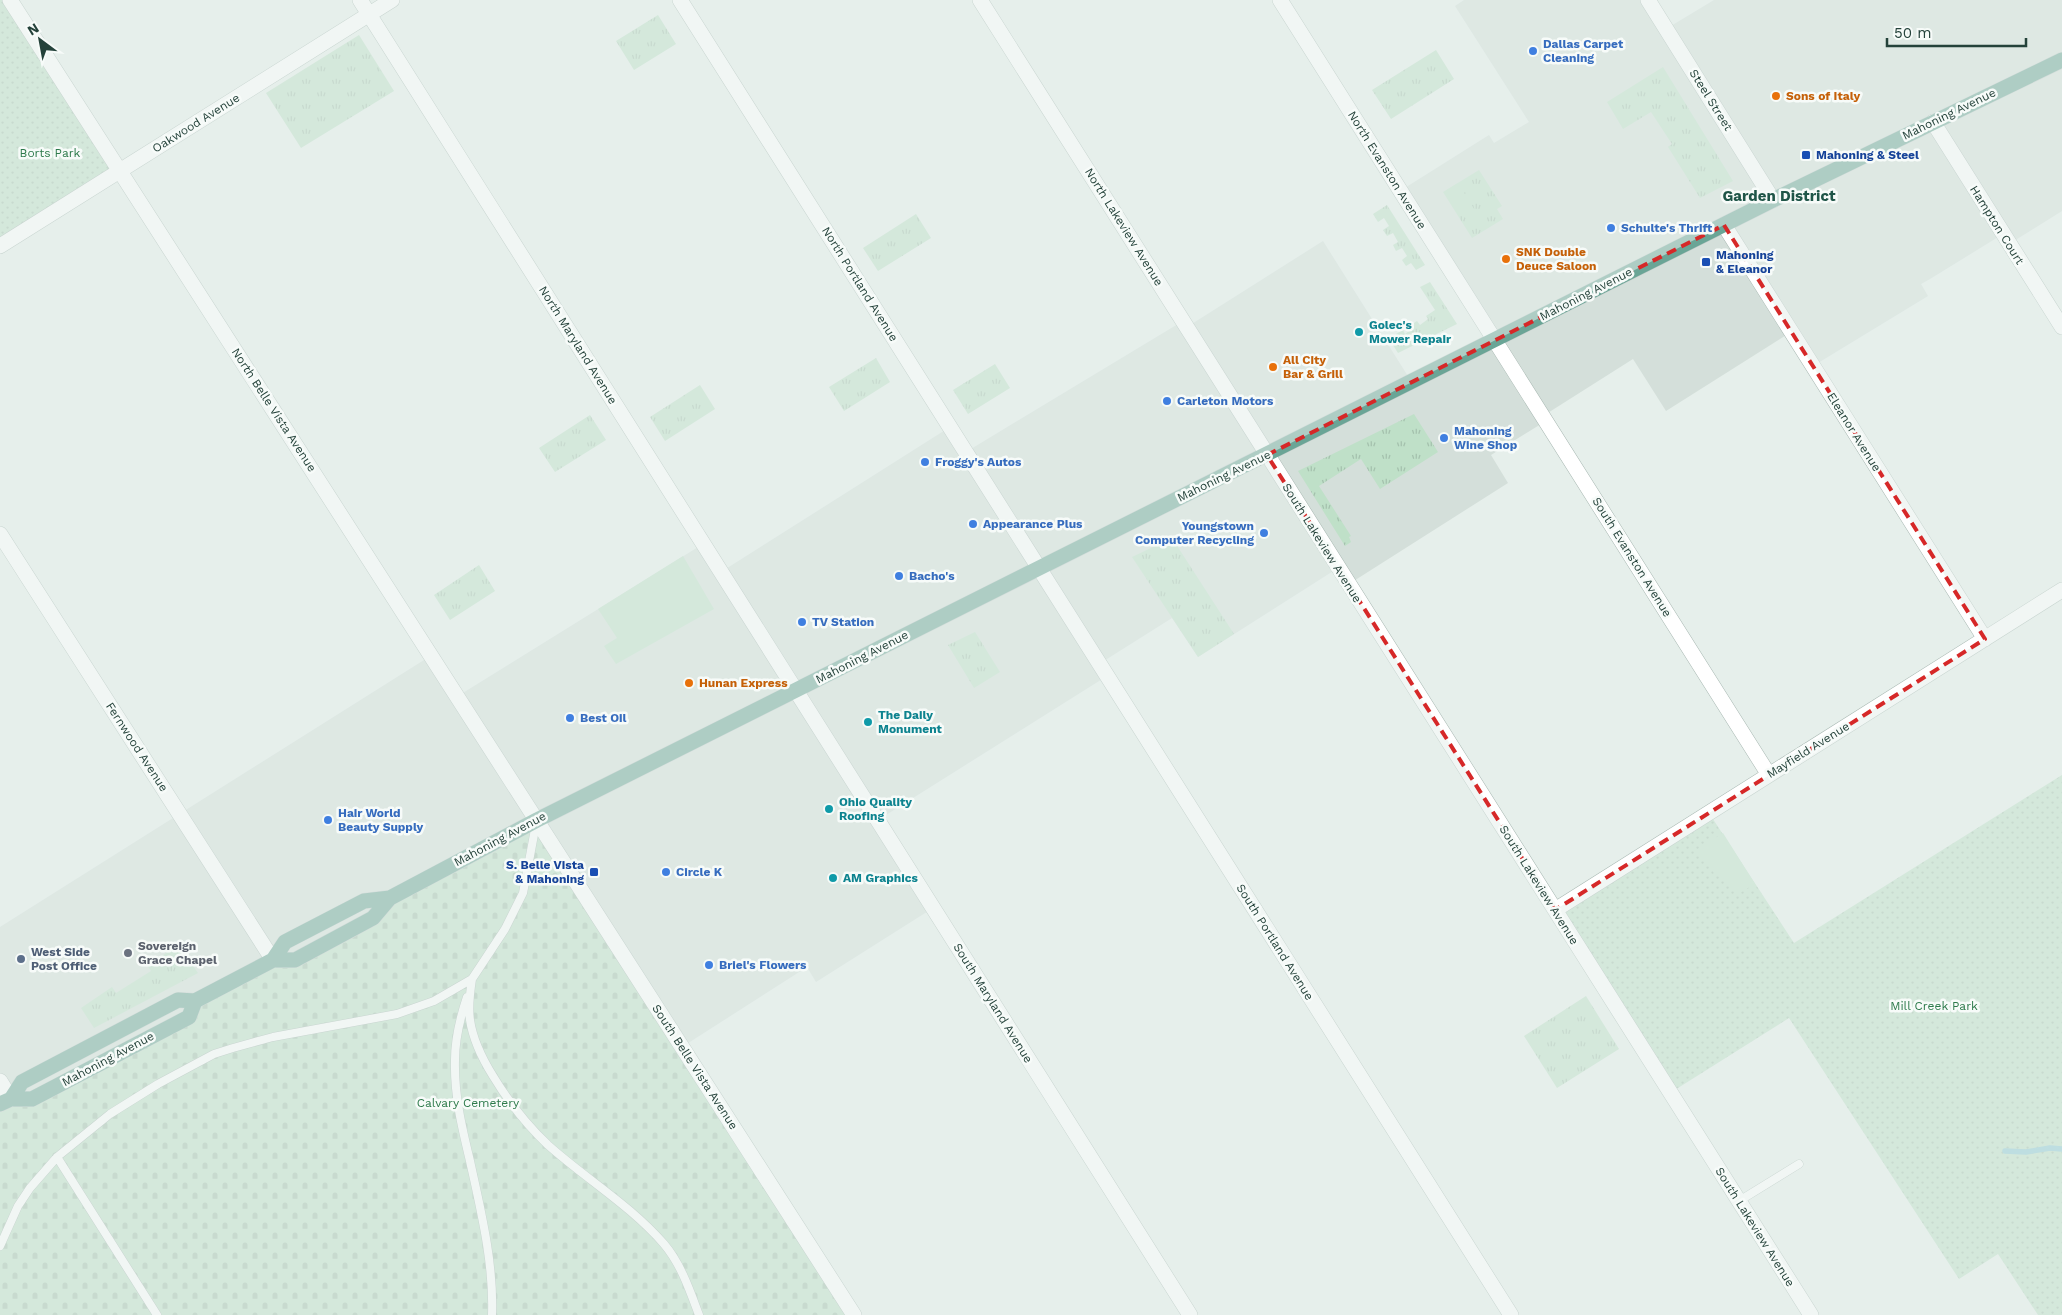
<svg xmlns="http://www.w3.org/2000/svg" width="2062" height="1315" viewBox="0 0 2062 1315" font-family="'Work Sans',sans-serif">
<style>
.built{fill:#d4dfda}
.grass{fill:url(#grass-tufts)}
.cemetery{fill:url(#cemetery-stones)}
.park{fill:url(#park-dots)}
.garden{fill:#bfe0c8}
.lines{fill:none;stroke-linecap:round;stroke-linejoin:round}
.stream{stroke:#8ec9d4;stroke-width:5.5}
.service-casing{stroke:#a8b8b2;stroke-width:9}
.minor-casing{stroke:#a8b8b2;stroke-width:16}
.tertiary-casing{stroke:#a8b8b2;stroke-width:16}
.primary-casing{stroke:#c2cac8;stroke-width:16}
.service{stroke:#fff;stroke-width:8}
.minor{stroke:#fff;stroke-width:15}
.tertiary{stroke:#fff;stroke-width:15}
.primary{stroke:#6aa596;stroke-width:15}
.marked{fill:none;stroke:#d62828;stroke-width:4;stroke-dasharray:10 6;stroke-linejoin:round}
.shop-dot{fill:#3f7fe0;stroke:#f7fbf9;stroke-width:2}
.food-dot{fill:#e8710a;stroke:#f7fbf9;stroke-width:2}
.transit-dot{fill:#1a4fb4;stroke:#f7fbf9;stroke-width:2}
.culture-dot{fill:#0f9aa8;stroke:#f7fbf9;stroke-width:2}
.worship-dot{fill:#6b7280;stroke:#f7fbf9;stroke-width:2}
.service-dot{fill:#5c6f8a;stroke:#f7fbf9;stroke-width:2}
.labels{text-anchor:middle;stroke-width:5;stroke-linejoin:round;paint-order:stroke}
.shop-label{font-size:12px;font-weight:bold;fill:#366cbe;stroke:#f7fbf9;text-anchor:start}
.food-label{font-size:12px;font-weight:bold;fill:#c56008;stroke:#f7fbf9;text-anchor:start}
.street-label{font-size:12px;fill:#24423a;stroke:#f7fbf9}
.park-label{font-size:12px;fill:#2d7a4b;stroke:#f7fbf9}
.transit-label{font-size:12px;font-weight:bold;fill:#164399;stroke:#f7fbf9;text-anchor:start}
.culture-label{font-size:12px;font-weight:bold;fill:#0d838f;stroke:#f7fbf9;text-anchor:start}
.worship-label{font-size:12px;font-weight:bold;fill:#5b616d;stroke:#f7fbf9;text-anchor:start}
.service-label{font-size:12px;font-weight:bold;fill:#4e5e75;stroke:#f7fbf9;text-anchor:start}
.quarter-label{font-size:15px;font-weight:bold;fill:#1f5548;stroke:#f7fbf9}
</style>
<defs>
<pattern id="grass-tufts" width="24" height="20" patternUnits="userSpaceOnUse" patternTransform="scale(1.25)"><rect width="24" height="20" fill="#bfe0c8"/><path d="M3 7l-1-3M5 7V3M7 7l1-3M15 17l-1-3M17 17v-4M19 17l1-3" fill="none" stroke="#a4c1ad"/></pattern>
<pattern id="cemetery-stones" width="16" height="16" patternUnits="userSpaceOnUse" patternTransform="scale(1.25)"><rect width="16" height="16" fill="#bfe0c8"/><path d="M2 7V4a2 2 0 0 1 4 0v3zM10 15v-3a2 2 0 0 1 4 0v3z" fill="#a4c1ad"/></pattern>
<pattern id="park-dots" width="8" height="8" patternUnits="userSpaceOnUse" patternTransform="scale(1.25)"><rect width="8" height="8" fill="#bfe0c8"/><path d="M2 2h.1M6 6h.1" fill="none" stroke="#a4c1ad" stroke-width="1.8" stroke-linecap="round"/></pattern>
</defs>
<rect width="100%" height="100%" fill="#e6efeb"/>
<path class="built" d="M1464,0H1648L1666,29L1714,0H2062V211L2009,244L2003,234L1930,279L1921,284L1928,296L1813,366L1791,332L1666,411L1633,359L1543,416L1546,421L1491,455L1508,483L1349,584L1338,568L1198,657L1172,618L1099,664L1107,676L878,820L933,908L816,982L807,967L682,1047L373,918L32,1099L0,1081V927L432,655L458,696L703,544L721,572L950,427L966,452L1183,321L1187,327L1323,241L1411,381L1494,340L1400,191L1489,135L1494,143L1529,122L1455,6Z"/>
<path class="grass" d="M658,15L676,44L634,70L616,41Z
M359,35L394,91L301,148L266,93Z
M1436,50L1454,79L1391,119L1372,90Z
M1663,67L1733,181L1700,198L1668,147L1672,144L1651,112L1623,129L1607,102Z
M1479,170L1502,206L1497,209L1503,219L1472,238L1443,192Z
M1387,205L1425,265L1416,270L1411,263L1406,266L1402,260L1407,256L1402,248L1396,251L1393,245L1398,242L1393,233L1387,236L1383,230L1389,226L1384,218L1378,222L1373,214Z
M916,214L931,238L878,271L863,248Z
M1430,282L1457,324L1398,353L1391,342L1398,338L1396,334L1403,330L1405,334L1413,328L1411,325L1417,321L1420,325L1428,319L1426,316L1435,310L1420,287Z
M876,358L890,382L844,411L829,387Z
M995,364L1010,388L968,414L953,390Z
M700,385L715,409L665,441L650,417Z
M1414,414L1438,452L1380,489L1361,459L1319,486L1351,536L1349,537L1351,542L1345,546L1298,471Z
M590,415L606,440L555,472L539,448Z
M1172,538L1234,634L1198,657L1132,557Z
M479,565L495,591L450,620L434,595Z
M975,632L1000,672L974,688L948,645Z
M179,945L198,973L94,1028L81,1008L112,987L116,993L151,971L147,965Z
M1586,996L1619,1049L1557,1088L1524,1036Z"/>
<path class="cemetery" d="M537,820L854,1315H0V1104L32,1099L189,1017L195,1001L232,981L295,960Z"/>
<path class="park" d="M0,0H10L120,170L0,246Z
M2062,775V1315H2038L1998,1254L1959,1279L1789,1018L1670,1093L1555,910L1709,813L1794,943Z"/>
<path class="garden" d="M1458,183L1479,217L1469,223L1447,190Z
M683,556L714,609L616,664L604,646L617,638L598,609Z
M1723,833L1755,884L1741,892L1714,873L1698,849Z"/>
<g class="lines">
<path class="stream" d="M2005,1151L2026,1152L2050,1148L2062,1149"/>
<g class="service-casing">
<path id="service" d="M472,979C470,992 468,1007 470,1020C473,1040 483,1060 493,1076C508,1101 527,1125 548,1145C586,1179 630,1205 664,1244C681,1264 690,1291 699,1315
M467,997C460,1018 455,1039 455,1060C454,1095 462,1128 470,1161C481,1211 494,1264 492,1315
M57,1157L157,1315
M1739,1201L1799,1164
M0,1246L18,1206L30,1188L57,1157L110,1114L158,1084L214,1054L233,1048L273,1037L397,1014L434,1001L472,979L505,929L523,893L536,824"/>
</g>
<g class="minor-casing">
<path id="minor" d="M360,0L1190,1315
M680,0L1511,1315
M980,0L1811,1315
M1280,0L1769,775
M1933,122L2062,327
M1724,225L1985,639
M0,534L273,960
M1555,910L2062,590
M0,1081L11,1099"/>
</g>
<g class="tertiary-casing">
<path id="tertiary" d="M10,0L854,1315
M1648,0L1773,200
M0,246L392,0"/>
</g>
<g class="primary-casing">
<path id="primary" d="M273,960L285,942L364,901L390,898L537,820L1773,200L2062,60
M11,1099H32L189,1017L195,1001
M0,1104L11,1099L22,1082L178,1000L195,1001L273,960H295L373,918L390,898"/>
</g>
<use href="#service" class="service"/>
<use href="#minor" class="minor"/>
<use href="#tertiary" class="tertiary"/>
<use href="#primary" class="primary"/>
</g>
<path d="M0 0H2062V1315H0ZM1724,225L1985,639L1555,910L1267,455Z" fill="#e6efeb" fill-opacity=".55" fill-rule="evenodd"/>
<path class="marked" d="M1724,225L1985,639L1555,910L1267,455Z"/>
<g class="shop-dot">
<circle cx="1533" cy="51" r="5"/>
<circle cx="1611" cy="228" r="5"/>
<circle cx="1167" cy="401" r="5"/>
<circle cx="1444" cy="438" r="5"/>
<circle cx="925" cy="462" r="5"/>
<circle cx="973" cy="524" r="5"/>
<circle cx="1264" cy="533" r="5"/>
<circle cx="899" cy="576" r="5"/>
<circle cx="802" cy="622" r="5"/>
<circle cx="570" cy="718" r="5"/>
<circle cx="328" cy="820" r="5"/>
<circle cx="666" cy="872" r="5"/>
<circle cx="709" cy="965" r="5"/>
</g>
<g class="food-dot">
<circle cx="1776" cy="96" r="5"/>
<circle cx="1506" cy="259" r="5"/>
<circle cx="1273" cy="367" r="5"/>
<circle cx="689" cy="683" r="5"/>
</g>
<g class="transit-dot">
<rect x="1801" y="150" width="10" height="10" rx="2.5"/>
<rect x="1701" y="257" width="10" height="10" rx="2.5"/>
<rect x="589" y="867" width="10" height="10" rx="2.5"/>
</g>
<g class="culture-dot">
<circle cx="1359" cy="332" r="5"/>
<circle cx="868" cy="722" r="5"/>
<circle cx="829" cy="809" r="5"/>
<circle cx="833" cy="878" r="5"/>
</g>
<circle class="worship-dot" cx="128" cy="953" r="5"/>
<circle class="service-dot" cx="21" cy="959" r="5"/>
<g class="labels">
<g class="shop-label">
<text x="1543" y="48">Dallas Carpet<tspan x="1543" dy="14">Cleaning</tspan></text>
<text x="1621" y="232">Schulte's Thrift</text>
<text x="1177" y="405">Carleton Motors</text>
<text x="1454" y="435">Mahoning<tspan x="1454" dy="14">Wine Shop</tspan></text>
<text x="935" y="466">Froggy's Autos</text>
<text x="983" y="528">Appearance Plus</text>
<text x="1254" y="530" text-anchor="end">Youngstown<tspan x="1254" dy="14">Computer Recycling</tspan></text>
<text x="909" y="580">Bacho's</text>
<text x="812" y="626">TV Station</text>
<text x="580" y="722">Best Oil</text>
<text x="338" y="817">Hair World<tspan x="338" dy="14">Beauty Supply</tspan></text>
<text x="676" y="876">Circle K</text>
<text x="719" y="969">Briel's Flowers</text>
</g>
<g class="food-label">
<text x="1786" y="100">Sons of Italy</text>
<text x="1516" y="256">SNK Double<tspan x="1516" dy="14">Deuce Saloon</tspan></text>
<text x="1283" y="364">All City<tspan x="1283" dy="14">Bar &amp; Grill</tspan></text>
<text x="699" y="687">Hunan Express</text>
</g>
<g class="street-label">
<text transform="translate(1711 100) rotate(58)" y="4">Steel Street</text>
<text transform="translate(1949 114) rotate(-26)" y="4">Mahoning Avenue</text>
<text transform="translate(196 123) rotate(-32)" y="4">Oakwood Avenue</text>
<text transform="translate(1387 170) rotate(58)" y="4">North Evanston Avenue</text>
<text transform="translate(1997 225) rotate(58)" y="4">Hampton Court</text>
<text transform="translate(1124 227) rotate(58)" y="4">North Lakeview Avenue</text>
<text transform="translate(860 284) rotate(58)" y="4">North Portland Avenue</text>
<text transform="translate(1586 294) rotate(-27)" y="4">Mahoning Avenue</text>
<text transform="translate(578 345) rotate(58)" y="4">North Maryland Avenue</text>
<text transform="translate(274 410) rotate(57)" y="4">North Belle Vista Avenue</text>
<text transform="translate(1854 432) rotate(58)" y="4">Eleanor Avenue</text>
<text transform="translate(1224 476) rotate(-26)" y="4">Mahoning Avenue</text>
<text transform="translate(1322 543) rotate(58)" y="4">South Lakeview Avenue</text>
<text transform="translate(1632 557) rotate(58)" y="4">South Evanston Avenue</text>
<text transform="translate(862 657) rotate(-27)" y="4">Mahoning Avenue</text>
<text transform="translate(137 747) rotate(57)" y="4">Fernwood Avenue</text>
<text transform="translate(1808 750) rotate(-32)" y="4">Mayfield Avenue</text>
<text transform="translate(500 839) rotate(-28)" y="4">Mahoning Avenue</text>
<text transform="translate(1539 885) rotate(58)" y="4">South Lakeview Avenue</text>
<text transform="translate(1275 942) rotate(58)" y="4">South Portland Avenue</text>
<text transform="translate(993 1003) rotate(58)" y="4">South Maryland Avenue</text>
<text transform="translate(108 1059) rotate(-28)" y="4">Mahoning Avenue</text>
<text transform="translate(695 1067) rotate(57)" y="4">South Belle Vista Avenue</text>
<text transform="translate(1755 1227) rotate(58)" y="4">South Lakeview Avenue</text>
</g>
<g class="park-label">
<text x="50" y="157">Borts Park</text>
<text x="1934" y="1010">Mill Creek Park</text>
<text x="468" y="1107">Calvary Cemetery</text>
</g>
<g class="transit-label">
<text x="1816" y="159">Mahoning &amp; Steel</text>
<text x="1716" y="259">Mahoning<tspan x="1716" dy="14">&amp; Eleanor</tspan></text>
<text x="584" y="869" text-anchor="end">S. Belle Vista<tspan x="584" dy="14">&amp; Mahoning</tspan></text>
</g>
<g class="culture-label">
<text x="1369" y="329">Golec's<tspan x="1369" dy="14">Mower Repair</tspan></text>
<text x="878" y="719">The Daily<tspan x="878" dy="14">Monument</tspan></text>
<text x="839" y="806">Ohio Quality<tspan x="839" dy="14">Roofing</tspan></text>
<text x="843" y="882">AM Graphics</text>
</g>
<g class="worship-label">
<text x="138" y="950">Sovereign<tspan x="138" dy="14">Grace Chapel</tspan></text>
</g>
<g class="service-label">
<text x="31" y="956">West Side<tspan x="31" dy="14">Post Office</tspan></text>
</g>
<g class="quarter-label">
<text x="1779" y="201">Garden District</text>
</g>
</g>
<g transform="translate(40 40) rotate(328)" stroke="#f7fbf9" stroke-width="4" paint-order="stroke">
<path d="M0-4L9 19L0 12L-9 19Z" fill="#24423a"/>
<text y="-8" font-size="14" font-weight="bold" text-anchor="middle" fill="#24423a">N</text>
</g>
<path d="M1887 38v8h139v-8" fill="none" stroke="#24423a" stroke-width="2.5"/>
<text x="1894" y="38" font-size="15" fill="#24423a" stroke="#f7fbf9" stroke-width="4" paint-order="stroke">50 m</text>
</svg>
